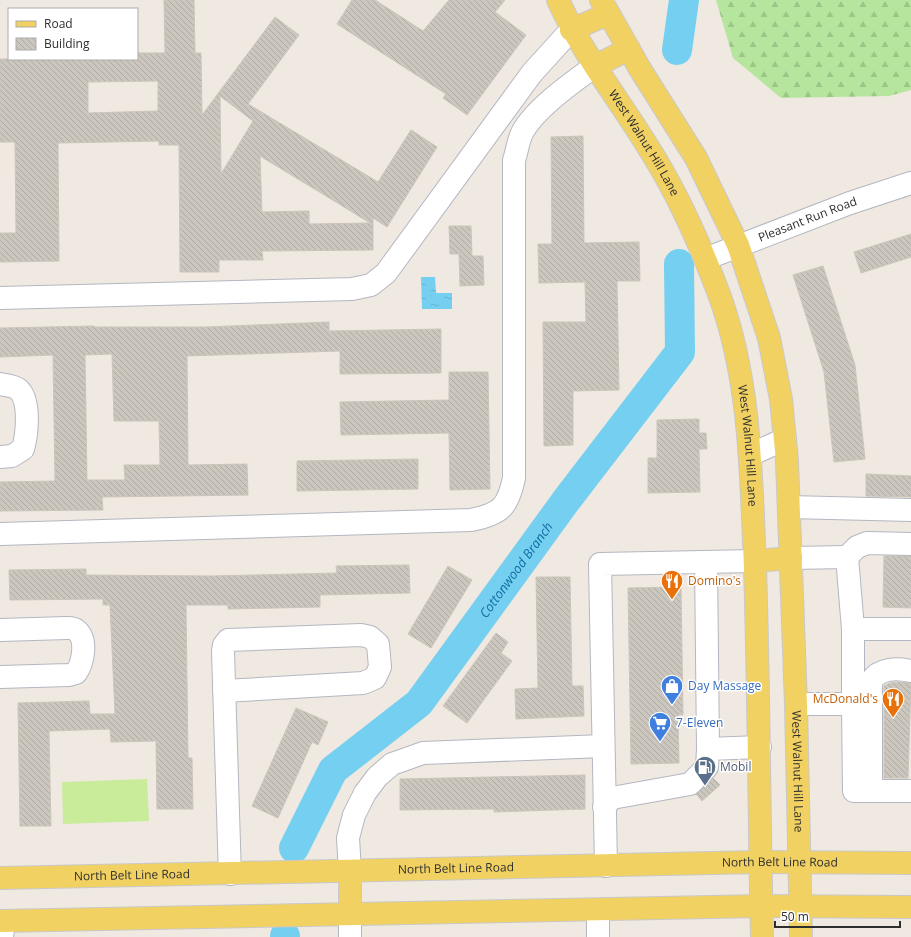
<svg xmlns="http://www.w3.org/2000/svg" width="911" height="937" viewBox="0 0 911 937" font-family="'Open Sans',sans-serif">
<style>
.forest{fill:url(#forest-firs)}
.pitch{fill:#c9ec9a}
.water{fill:url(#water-ripples)}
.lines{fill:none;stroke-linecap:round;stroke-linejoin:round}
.river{stroke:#75cff0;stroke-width:30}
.building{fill:url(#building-back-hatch);stroke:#cbc5ba;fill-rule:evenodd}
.minor-casing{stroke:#b4b7c1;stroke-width:24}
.major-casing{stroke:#c9c9c9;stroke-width:24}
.minor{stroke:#fff;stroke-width:22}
.major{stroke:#f2d163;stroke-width:22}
.labels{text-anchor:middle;stroke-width:3;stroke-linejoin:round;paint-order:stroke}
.street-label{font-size:12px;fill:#2e2e2e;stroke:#fff}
.food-label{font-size:12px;fill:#c56008;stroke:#fff;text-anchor:start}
.shop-label{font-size:12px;fill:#366cbe;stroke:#fff;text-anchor:start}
.service-label{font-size:12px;fill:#4e5e75;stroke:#fff;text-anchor:start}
.water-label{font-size:13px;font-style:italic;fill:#0d6fa3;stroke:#fff}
</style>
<defs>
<pattern id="forest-firs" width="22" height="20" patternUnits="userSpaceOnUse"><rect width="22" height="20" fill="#b6e59e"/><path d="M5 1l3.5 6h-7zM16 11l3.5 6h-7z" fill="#9dc588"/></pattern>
<pattern id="water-ripples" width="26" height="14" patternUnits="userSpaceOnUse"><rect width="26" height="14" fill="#75cff0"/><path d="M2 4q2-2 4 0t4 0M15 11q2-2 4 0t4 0" fill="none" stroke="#66b2ce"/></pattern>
<pattern id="building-back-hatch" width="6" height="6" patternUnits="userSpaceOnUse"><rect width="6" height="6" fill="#cbc7bf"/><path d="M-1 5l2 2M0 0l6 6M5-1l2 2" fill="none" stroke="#afaba4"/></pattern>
</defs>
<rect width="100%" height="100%" fill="#efe9e1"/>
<path class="forest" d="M716,0H911V90L889,96L781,98L733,58Z"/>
<path class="pitch" d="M147,779L149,821L63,824L62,782Z"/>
<path class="water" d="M421,277H435L436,293H452V309H422Z"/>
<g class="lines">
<g class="river">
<path d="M677,50L684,0"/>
<path id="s1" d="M294,848L333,770L419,703L565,502L680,352L679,264"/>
<path d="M285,937V936"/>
</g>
</g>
<path class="building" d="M164,0H194L195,53H201L202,115L275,17L299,35L248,104L378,182L411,130L437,147L387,227L373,218V250L262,251L263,260H219V272H180L179,145H159V141L58,143L59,261L0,262V233H16L15,142H0V59H137V53H165ZM158,81V111L88,113V82ZM220,96L253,121L221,174ZM260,156L326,196L370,223L309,224V211L262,212Z
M352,0H375L423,31L449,0H505L495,12L526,35L467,115L443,98L446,94L337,24Z
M583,136L584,243L639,242L640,281H617L619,390L573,391V445L544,446L543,322H586L585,282L539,283L538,244H552L551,137Z
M449,226H471L472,256H483L484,285L460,286L459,254H450Z
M911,234V257L861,273L854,252Z
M823,266L855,365L865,459L834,462L824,372L793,275Z
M329,322V331L441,329V373L340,374V351L187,356L188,465L247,464L248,495L102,497L103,510L0,511V482L55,481L53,355L0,357V328L94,326V327H206ZM112,354L114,421H159L160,465H124L125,480H87L85,355Z
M449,372H488L490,489L450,490L449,433L341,435L340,402L449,400Z
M699,419V433H706L707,449H699L700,492L648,493V458H657V420Z
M418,459V489L297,491V461Z
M866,474L911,476V497L866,496Z
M884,556H911V608L883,607Z
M409,565L410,593L320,595V607L228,609V605H186L188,758H192L193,809H157L156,741L111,742L110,729L49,731L51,826H20L18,703L89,701L90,714H115L110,605H103V599L10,600L9,570L86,569V575L211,576L337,573L336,566Z
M448,566L472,580L431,648L408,634Z
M536,577H570L572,686H583L584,716L516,719L515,689L538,688Z
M681,587L683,715H678L679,763L631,764L628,588Z
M496,633L508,642L501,653L512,661L467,723L443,706Z
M899,682L911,683L908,778H884V686L890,683Z
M296,708L328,722L318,745L312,742L278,818L252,806Z
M585,775V809L494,812V809L400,810V779Z
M713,778L720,785L702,801L696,794Z"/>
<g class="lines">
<g class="minor-casing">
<g id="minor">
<path id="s2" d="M705,259L850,203L911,183"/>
<path d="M0,298L352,289L371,285L386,273L532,73L571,30"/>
<path d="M0,384C5,385 14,386 18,389C31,400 27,435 23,449L12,456L0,457"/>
<path d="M750,455L785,439"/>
<path d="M789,507L911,510"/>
<path d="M0,534L471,520C501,514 508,507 514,478V160C517,152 518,141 522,133C534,109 573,82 595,66"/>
<path d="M847,557L857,547L867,543L911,544"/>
<path d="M791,558L847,557L853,629V704H796"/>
<path d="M706,562L708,749"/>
<path d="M853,629H911"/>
<path d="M0,630L67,628C70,628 74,628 76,630C88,639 83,663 76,673L69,675L0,677"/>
<path d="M224,691L363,683L375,678L380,667L378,644L370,637L361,635L228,640L224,645L223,651C225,726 227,800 230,874"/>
<path d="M853,704L854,791H911"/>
<path d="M871,791V681C879,668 897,668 911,671"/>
<path d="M604,807L612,798L690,784L707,767L708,749L760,747"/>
<path d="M606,866L600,564L755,561"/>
<path d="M350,872L348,838L354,815L365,793L377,777L392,764L423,753L603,746"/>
<path d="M598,910V937"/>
<path d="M2,937L4,921"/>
<path d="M350,937V914"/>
</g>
</g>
<g class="major-casing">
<g id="major">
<path id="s3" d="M558,0C582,53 618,98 648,147C677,192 700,244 719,294C751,381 751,475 755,567C759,690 759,814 762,937"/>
<path id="s4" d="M601,0L640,69L696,158L738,245L769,338L781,399L787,461L796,704L801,937"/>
<path d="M571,30L608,14"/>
<path d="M595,66L629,49"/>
<path d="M755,561L791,558"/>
<path d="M350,872V914"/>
<path id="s5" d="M0,878L761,862L911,863"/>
<path d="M0,921L762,906L911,907"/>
</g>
</g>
<use href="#minor" class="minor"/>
<use href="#major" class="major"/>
</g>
<defs>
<g id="restaurant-pin" transform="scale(1.15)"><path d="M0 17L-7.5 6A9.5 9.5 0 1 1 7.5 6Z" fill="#e8710a" stroke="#fff"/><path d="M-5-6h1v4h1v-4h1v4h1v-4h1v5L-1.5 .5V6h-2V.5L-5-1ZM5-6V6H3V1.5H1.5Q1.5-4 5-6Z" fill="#fff"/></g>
<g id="shop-pin" transform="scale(1.15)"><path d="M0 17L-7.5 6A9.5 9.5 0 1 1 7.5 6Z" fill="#3f7fe0" stroke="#fff"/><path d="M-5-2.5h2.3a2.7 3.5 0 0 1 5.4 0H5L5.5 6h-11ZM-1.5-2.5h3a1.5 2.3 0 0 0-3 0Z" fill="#fff"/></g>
<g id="supermarket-pin" transform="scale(1.15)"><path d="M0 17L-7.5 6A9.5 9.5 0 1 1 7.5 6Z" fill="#3f7fe0" stroke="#fff"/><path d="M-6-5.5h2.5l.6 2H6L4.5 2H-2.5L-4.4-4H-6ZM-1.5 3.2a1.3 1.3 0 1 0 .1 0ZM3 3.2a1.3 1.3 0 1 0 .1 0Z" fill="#fff"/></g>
<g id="fuel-pin" transform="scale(1.15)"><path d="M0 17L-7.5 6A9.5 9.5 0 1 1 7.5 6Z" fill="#5c6f8a" stroke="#fff"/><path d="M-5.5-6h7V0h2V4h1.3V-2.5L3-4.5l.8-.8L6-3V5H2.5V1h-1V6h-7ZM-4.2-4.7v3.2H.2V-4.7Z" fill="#fff"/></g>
</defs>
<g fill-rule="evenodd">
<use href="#restaurant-pin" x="672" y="581"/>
<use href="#shop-pin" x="672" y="686"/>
<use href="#restaurant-pin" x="893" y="699"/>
<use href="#supermarket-pin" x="660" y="723"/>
<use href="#fuel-pin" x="705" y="767"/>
</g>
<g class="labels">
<g class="street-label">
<text dy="4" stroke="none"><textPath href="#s3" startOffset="167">West Walnut Hill Lane</textPath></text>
<text dy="4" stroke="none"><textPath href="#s2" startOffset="110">Pleasant Run Road</textPath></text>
<text dy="4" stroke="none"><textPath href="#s3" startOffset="491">West Walnut Hill Lane</textPath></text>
<text dy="4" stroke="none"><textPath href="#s4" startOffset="814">West Walnut Hill Lane</textPath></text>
<text dy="4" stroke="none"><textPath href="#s5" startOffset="780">North Belt Line Road</textPath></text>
<text dy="4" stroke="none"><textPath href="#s5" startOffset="456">North Belt Line Road</textPath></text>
<text dy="4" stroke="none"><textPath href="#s5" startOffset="132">North Belt Line Road</textPath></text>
</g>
<g class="food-label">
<text x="688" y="585">Domino's</text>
<text x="878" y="703" text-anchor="end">McDonald's</text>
</g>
<g class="shop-label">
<text x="688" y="690">Day Massage</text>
<text x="676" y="727">7-Eleven</text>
</g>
<g class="service-label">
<text x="720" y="771">Mobil</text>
</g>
<g class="water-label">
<text dy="5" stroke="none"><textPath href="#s1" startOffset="361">Cottonwood Branch</textPath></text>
</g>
</g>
<rect x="8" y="8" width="130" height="52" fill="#ffffff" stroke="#ababab"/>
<rect x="16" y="21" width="20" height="6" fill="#f2d163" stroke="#ababab"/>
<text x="44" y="28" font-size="12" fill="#2e2e2e">Road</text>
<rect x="16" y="38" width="20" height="12" fill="url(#building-back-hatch)" stroke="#ababab"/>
<text x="44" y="48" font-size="12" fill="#2e2e2e">Building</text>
<path d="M775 921v6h125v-6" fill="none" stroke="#2e2e2e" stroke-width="2"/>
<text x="781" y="921" font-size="12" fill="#2e2e2e" stroke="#ffffff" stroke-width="3" paint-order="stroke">50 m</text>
</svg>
